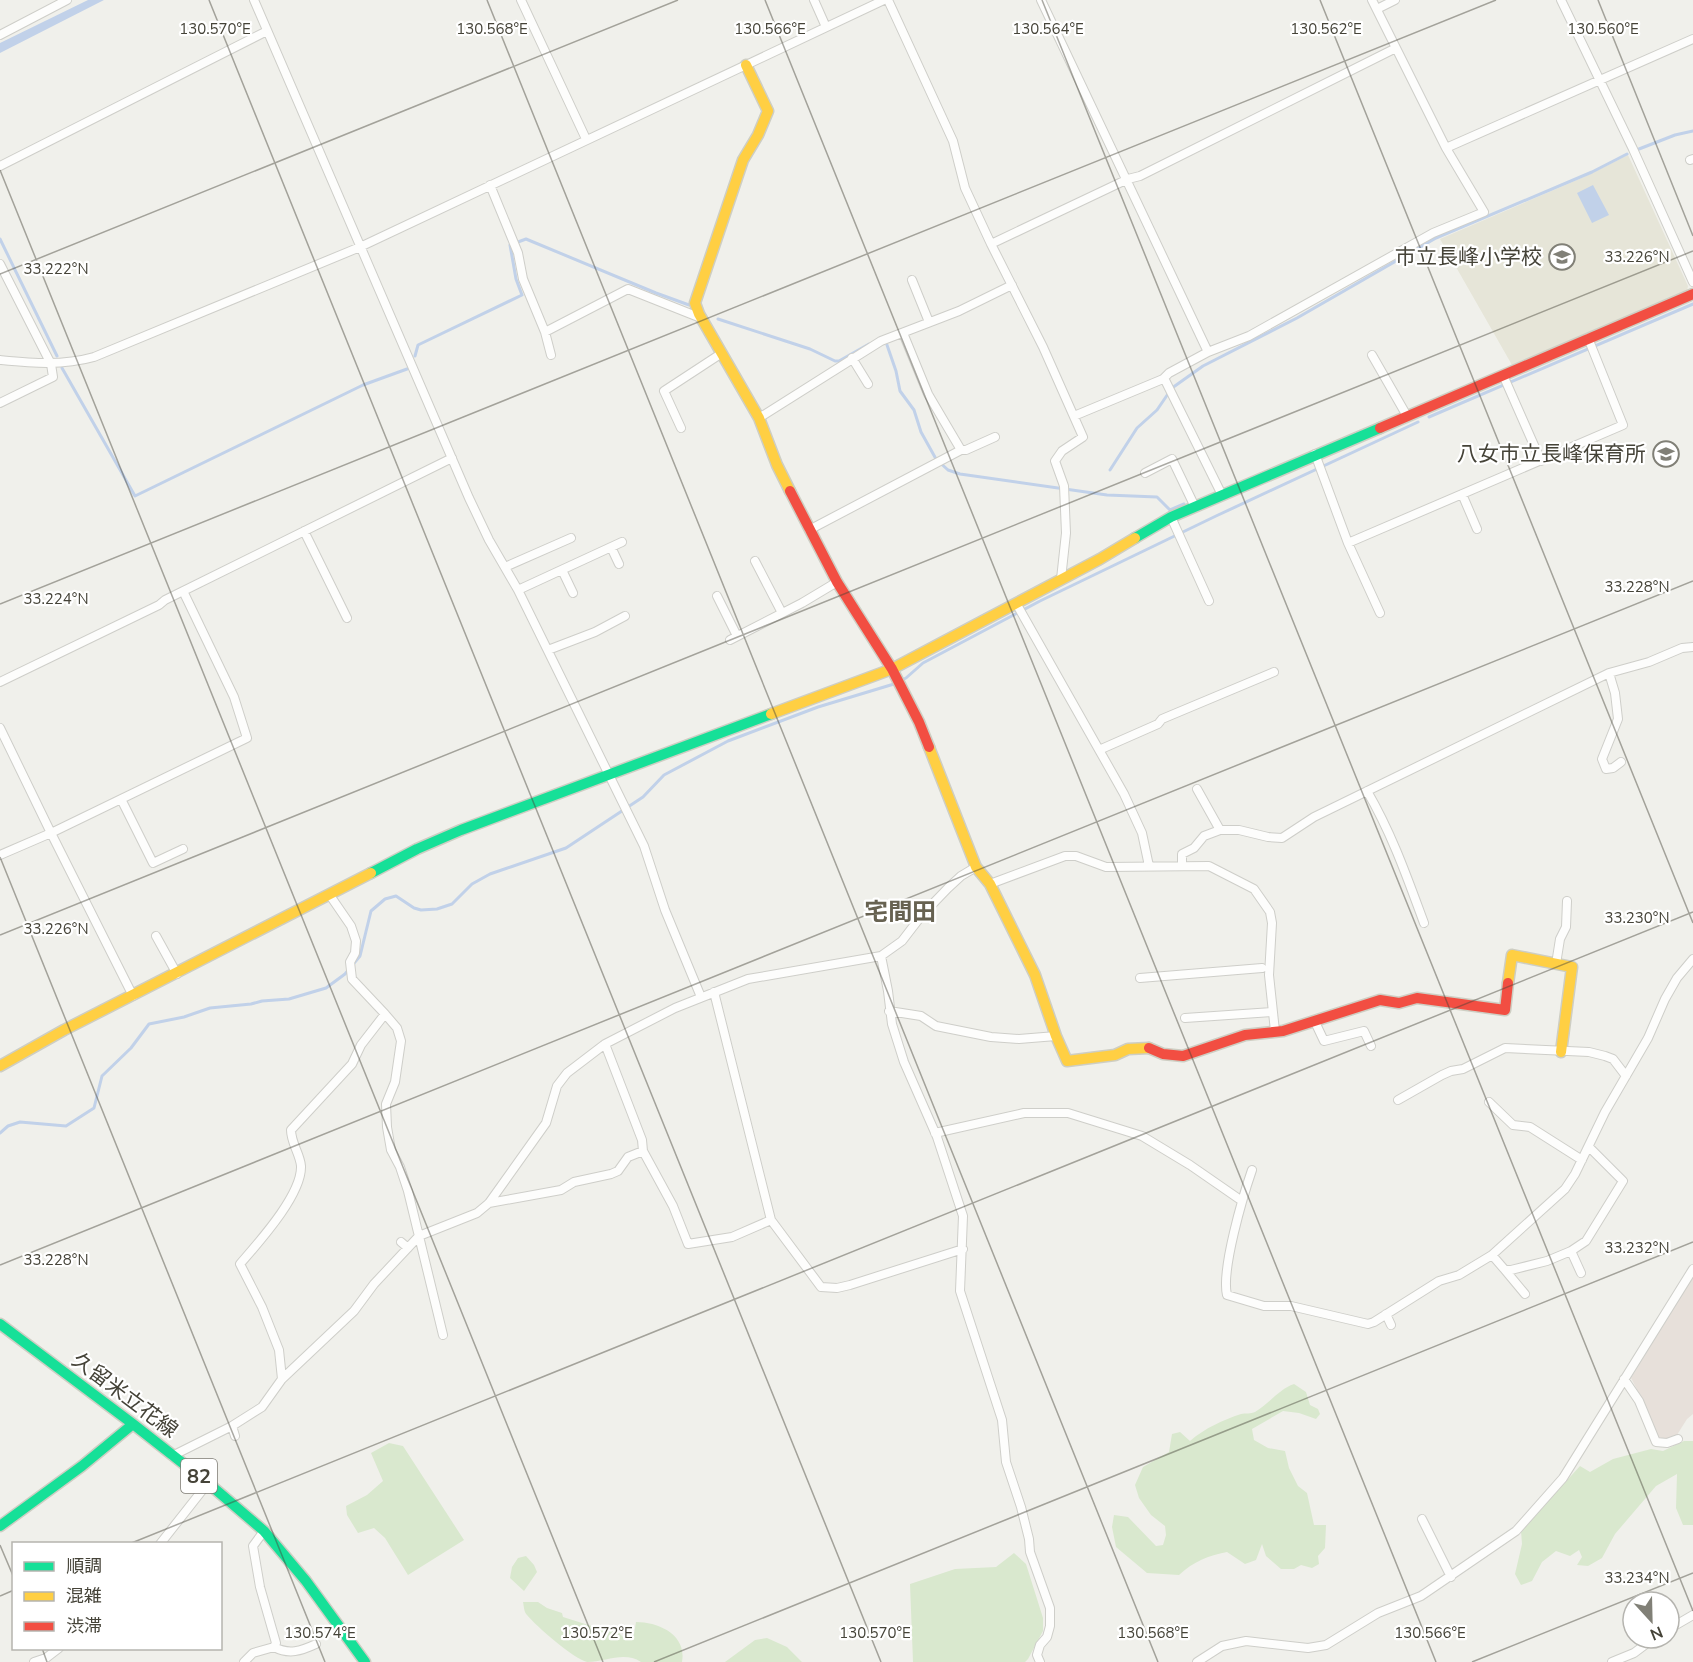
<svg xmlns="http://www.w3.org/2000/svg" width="1693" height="1662" viewBox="0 0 1693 1662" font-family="'Nunito Sans','Noto Sans JP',sans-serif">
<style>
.education{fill:#e6e5d8}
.medical{fill:#e7e0da}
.green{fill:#d9e8ce}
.water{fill:#c1d1e9}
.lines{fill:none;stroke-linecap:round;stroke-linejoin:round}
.stream{stroke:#c1d1e9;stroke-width:3}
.street-casing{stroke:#cecec9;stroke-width:10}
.fast-casing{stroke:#cecec3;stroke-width:13}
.slow-casing{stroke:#cecec3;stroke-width:13}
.jam-casing{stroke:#cecec3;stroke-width:13}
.street{stroke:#fdfdfc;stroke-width:8}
.fast{stroke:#16e098;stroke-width:10}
.slow{stroke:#ffcf43;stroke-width:10}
.jam{stroke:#f24e42;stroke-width:10}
.ticks{fill:none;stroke:#454338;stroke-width:1.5;stroke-opacity:0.45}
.labels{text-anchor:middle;stroke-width:4.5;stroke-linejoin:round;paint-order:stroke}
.shield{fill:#fff;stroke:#7d7b74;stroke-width:1.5}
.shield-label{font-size:20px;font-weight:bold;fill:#454338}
.poi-label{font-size:21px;fill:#454338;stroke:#fff;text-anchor:end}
.street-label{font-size:21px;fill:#454338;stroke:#fff}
.quarter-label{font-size:24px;font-weight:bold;fill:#676251;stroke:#fff}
.ticks-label{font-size:15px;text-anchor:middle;fill:#454338;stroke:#fff;stroke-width:4.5;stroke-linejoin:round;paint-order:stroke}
</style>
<rect width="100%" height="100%" fill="#f0f0eb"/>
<path class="education" d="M1628,155L1688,286L1687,291L1512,365L1440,239L1584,177Z"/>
<path class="medical" d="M1693,1277V1414L1687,1419L1675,1438L1669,1441L1657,1438L1643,1401L1631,1378Z"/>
<path class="green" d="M1294,1384L1306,1392L1310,1405L1318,1409L1320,1414L1316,1419L1299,1413L1283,1411L1252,1429L1254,1440L1268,1448L1285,1451L1289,1468L1298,1486L1307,1493L1314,1525H1326L1325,1548L1318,1556L1319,1564L1312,1568L1301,1565L1294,1569H1281L1266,1556L1262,1544L1256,1560L1245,1564L1227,1552C1208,1556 1194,1561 1179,1575L1147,1573L1116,1547L1112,1527L1114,1515L1128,1517L1156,1546L1163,1545L1166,1535L1165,1526L1151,1515L1139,1498L1135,1485L1143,1467L1169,1452L1172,1434L1180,1432L1190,1441C1205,1428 1223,1420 1241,1414C1245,1413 1251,1414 1255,1412C1269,1404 1279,1389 1294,1384Z
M1684,1441H1693V1525H1683L1676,1508L1677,1474L1656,1486L1615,1534L1602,1558L1588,1566L1577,1565L1582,1557L1579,1550L1570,1556L1556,1551L1542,1562L1532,1581L1521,1585L1515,1574L1522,1544L1521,1531L1580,1466L1590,1472L1613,1459L1651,1449L1663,1451Z
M389,1443L403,1446L464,1540L408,1575L385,1538L374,1528L358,1533L347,1515L346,1506L367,1495L383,1481L371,1453Z
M1014,1553L1026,1564L1043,1618V1631L1028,1659L1025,1662H913L910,1584L955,1569L996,1567Z
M526,1556L534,1565L537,1572L524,1591L510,1578L512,1567L518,1558Z
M523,1602H538L547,1608L562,1613L563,1617L601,1629L617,1631L626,1640L634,1634L636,1622C659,1622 687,1635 682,1662H641C624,1651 606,1662 587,1662C574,1659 536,1626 527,1615C524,1612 524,1607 523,1602Z
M767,1638L787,1647L802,1662H725L755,1640Z"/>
<path class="water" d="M88,0H104L0,53V43Z
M1593,185L1609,215L1592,223L1577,193Z"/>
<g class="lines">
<path class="stream" d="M1639,149L1675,135L1693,131
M0,239L57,356
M518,242L526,239L656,293L689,305
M718,319L810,349L835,361H839L869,344
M887,345L896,371L900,391L914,410L921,432L936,459L948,470L960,474L1107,495L1157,497L1170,510L1184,504
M415,356L418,345L522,295L516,279L510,245
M62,368L135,496L363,385L407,369
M1429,417L1693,304
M1110,470L1137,428L1157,410L1172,388L1203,366L1297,318L1436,238L1592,172L1627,154
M0,1133L8,1126L20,1122L66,1126L94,1108L102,1076L131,1048L149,1024L184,1017L210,1008L251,1004L262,1001L289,999L326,988L345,974L360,956L371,911L385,899L396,896L414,908L421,910L437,909L452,904L472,884L490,874L566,848L643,797L664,775L728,741L818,707L894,684L906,678L923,663L1040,601L1216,516L1418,422"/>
<g class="street-casing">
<path id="street" d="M254,0L469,498L489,540L518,590L644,846L665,910L701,997
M521,0L586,139
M814,0L826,27
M888,0L953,141L965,188L991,244L1043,347L1083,437L1062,451L1055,461L1064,486L1066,533L1061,579
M1041,0L1208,352
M1561,0L1633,149L1693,282
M1377,9L1395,0
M0,35L67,0
M1446,148L1693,39
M1690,160L1693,159
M0,166L267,31
M490,185L518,253L523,279L545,332L628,289L701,318
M991,244L1128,179L1140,176L1396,48
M0,264L51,364L53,377L0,403
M912,280L929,322
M545,332L551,355
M903,333L928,394L961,450H966L995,437
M1372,355L1407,416
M852,358L868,384
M0,360C32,363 62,366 94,357L360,247L884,0
M1503,375L1541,461
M1164,378L1222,495
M1074,416L1163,379L1169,373L1208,352L1249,336L1433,233L1484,212L1446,148L1372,0
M759,418L881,341L959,311L1012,285
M681,428L664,391L722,353
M1315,454L1348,543L1380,613
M1145,473L1172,459L1195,507
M1462,494L1477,529
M1171,517L1209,601
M809,530L961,450
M304,531L347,618
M1348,543L1623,425L1588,338
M611,547L619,564
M755,561L782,613
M505,567L571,538
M562,570L573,593
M518,590L622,542
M717,596L737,636
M1016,603L1124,794L1142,833L1149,866
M730,640L802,603L837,582
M548,650L595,632L625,616
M1609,673L1615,693L1618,719L1602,759L1606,769L1613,768L1621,762
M0,682L159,605L165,600L452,458
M0,728L51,833L133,996
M1099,750L1158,724L1162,719L1274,672
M1197,789L1220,830
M1367,791C1392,834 1407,877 1424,923
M121,799L153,863L183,849
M0,855L51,833L247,738L234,697L183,591
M1182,866V854L1194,848L1204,836L1220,830H1239L1268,837L1282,838L1314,817L1609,673L1649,662L1682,648L1693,647
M990,884L1065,856H1076L1106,867L1209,866L1254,889L1270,912L1272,923L1269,975L1275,1031
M329,894L351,926L356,941L355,953L350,962L352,979L385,1014L397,1028L401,1041L395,1082L386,1104L387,1127L391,1150L400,1167L408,1191L443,1335
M156,936L177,974
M881,956L888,991L892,1024L904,1062L937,1137L963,1216L960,1291L1002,1420L1006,1462L1021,1507L1029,1539L1030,1552L1050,1608V1626L1047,1637L1040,1645L1037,1655L1040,1662
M1556,964L1560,939L1566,927L1567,901
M1140,978L1262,968
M714,992L771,1220L821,1287L837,1288L850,1285L963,1249
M889,1011L921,1016L936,1026L991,1037L1019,1039L1056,1036
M1185,1018L1273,1012
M1315,1022L1324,1041L1364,1031L1371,1046
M605,1044L642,1140L643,1151L673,1206L688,1244L732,1237L771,1220
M1398,1100L1442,1075L1451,1071L1463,1069L1505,1048L1589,1052L1605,1056L1613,1059L1626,1076
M1489,1102L1513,1125L1530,1127L1582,1160
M935,1133L1024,1113H1068L1142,1136L1190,1165L1242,1201
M1252,1170C1243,1196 1221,1270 1227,1295L1264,1306H1291L1368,1324L1374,1322L1439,1281L1459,1275L1492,1255L1565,1189L1575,1174L1605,1112L1648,1038L1665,999L1677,978L1693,959
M489,1203L561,1190L574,1182L611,1174L618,1171L628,1157L643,1151
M401,1242L408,1248
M1571,1251L1581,1273
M1492,1255L1505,1270H1511L1547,1261L1571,1251L1586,1241L1623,1181L1589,1147
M1505,1270L1525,1294
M1386,1314L1391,1325
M282,1379L279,1350L262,1307L240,1264C258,1243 302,1195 301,1166C300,1154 291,1143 291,1130L352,1064L361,1045L385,1014
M1624,1379L1639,1401L1656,1442L1667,1443L1678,1439
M232,1426L235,1436
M172,1456L232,1426L262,1407L282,1379L354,1311L374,1284L419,1236L477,1213L489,1203L546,1123L557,1086L567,1073L605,1044L675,1008L748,979L881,956L902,941L922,915L948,888L961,876L976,867
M1422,1519L1451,1577
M160,1544L208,1483
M1669,1629L1693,1615
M274,1647C289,1655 301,1651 316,1644
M34,1662L46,1658L59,1648
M244,1662L253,1653L274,1647L276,1643L260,1587L253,1546L264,1531
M1197,1662L1222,1646L1246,1641L1308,1648L1326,1645L1378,1613L1421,1596L1516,1531L1563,1478L1693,1269
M1612,1662L1634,1653L1654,1638"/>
</g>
<g class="fast-casing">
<path id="fast" d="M1135,538L1171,517L1380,428
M371,873L417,849L461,830L771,714
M0,1324L133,1424L208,1483L264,1531L306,1581L365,1662
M0,1526L82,1466L133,1424"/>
</g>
<g class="slow-casing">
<path id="slow" d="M746,65L768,111L758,135L743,160L695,303L699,314L759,418L777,465L790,491
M771,714L892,669L1100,559L1135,538
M929,747L976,867L990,884L1035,975L1056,1036L1067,1061L1115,1055L1128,1049L1149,1048
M1508,983L1512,955L1572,967L1561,1052
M0,1066L64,1030L371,873"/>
</g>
<g class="jam-casing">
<path id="jam" d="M1380,428L1693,294
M790,491L837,582L892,669L919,722L929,747
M1149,1048L1163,1054L1183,1056L1245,1035L1283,1031L1380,1000L1399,1003L1417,998L1505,1010L1508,983"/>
</g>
<use href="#street" class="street"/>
<use href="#fast" class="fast"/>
<use href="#slow" class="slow"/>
<use href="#jam" class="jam"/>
</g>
<path class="ticks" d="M209,0L881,1662M487,0L1158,1662M765,0L1436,1662M1042,0L1693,1611M1320,0L1693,923M1598,0L1693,236M0,170L603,1662M0,274L678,0M0,604L1496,0M0,857L325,1662M0,935L1693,251M0,1265L1693,581M129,1544L1693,912M0,1545L14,1578M0,1596L14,1590M42,1648L47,1662M654,1662L1693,1242M1472,1662L1693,1573"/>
<defs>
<g id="school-ring" transform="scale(1.35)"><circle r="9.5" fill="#fff" stroke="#818077" stroke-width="1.5"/><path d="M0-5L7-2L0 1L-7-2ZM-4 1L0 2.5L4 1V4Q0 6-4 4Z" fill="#818077"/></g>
</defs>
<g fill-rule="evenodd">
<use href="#school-ring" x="1562" y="257"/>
<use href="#school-ring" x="1666" y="454"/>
</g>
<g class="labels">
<rect class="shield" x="181" y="1459" width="36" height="34" rx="4.5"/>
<g class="shield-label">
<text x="199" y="1483">82</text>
</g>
<g class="poi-label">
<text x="1542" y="264">市立長峰小学校</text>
<text x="1646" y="461">八女市立長峰保育所</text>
</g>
<g class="street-label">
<text transform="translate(125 1395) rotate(37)" y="7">久留米立花線</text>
</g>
<g class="quarter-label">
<text x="900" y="920">宅間田</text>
</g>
</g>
<g class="ticks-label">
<text x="215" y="34">130.570°E</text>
<text x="492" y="34">130.568°E</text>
<text x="770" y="34">130.566°E</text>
<text x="1048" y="34">130.564°E</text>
<text x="1603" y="34">130.560°E</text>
<text x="1326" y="34">130.562°E</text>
<text x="1637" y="262">33.226°N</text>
<text x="56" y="274">33.222°N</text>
<text x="1637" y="592">33.228°N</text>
<text x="56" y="604">33.224°N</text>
<text x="1637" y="923">33.230°N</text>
<text x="56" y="934">33.226°N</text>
<text x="1637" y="1253">33.232°N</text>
<text x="56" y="1265">33.228°N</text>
<text x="1637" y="1583">33.234°N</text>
<text x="320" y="1638">130.574°E</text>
<text x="597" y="1638">130.572°E</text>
<text x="875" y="1638">130.570°E</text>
<text x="1153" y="1638">130.568°E</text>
<text x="1430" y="1638">130.566°E</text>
</g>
<rect x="12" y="1542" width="210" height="108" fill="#ffffff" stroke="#b5b4af" stroke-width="1.5"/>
<rect x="24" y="1562" width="30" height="9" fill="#16e098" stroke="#b5b4af" stroke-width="1.5"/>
<text x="66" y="1572" font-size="18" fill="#454338">順調</text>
<rect x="24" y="1592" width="30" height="9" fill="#ffcf43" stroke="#b5b4af" stroke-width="1.5"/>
<text x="66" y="1602" font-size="18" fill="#454338">混雑</text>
<rect x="24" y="1622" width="30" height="9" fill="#f24e42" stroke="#b5b4af" stroke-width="1.5"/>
<text x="66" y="1632" font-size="18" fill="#454338">渋滞</text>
<g transform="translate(1651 1620) rotate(158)"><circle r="28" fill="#ffffff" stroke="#b5b4af" stroke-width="1.5"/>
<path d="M0-4.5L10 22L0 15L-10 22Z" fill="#818077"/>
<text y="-9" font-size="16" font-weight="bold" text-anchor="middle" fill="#454338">N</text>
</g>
</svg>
